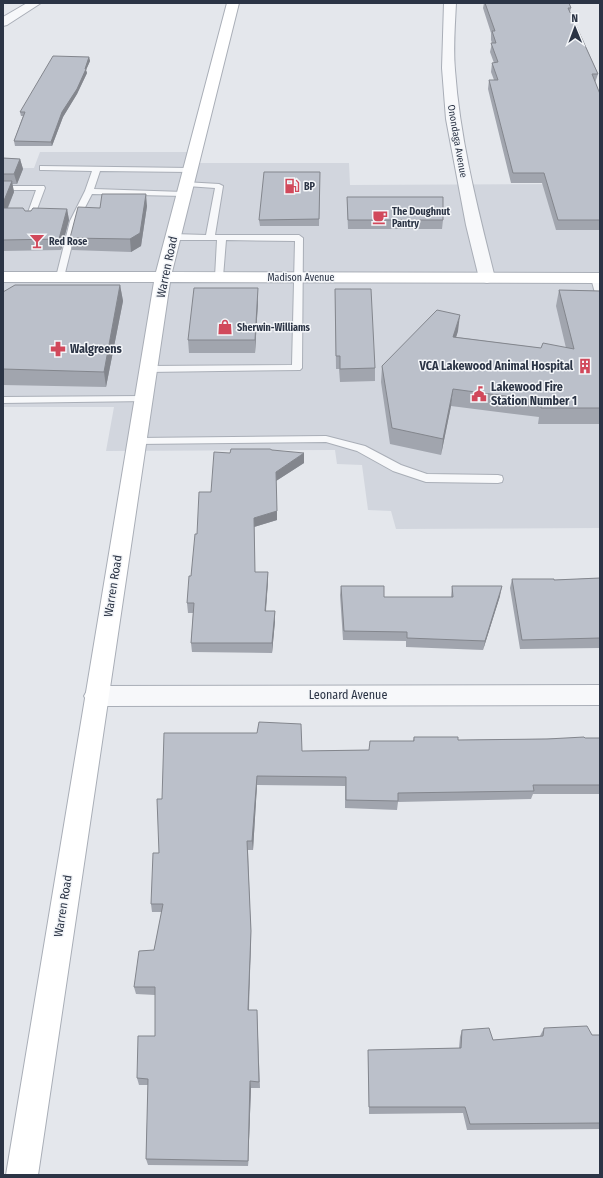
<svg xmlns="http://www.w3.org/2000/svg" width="603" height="1178" viewBox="0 0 603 1178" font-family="'Fira Sans Condensed',sans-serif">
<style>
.built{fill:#d2d6de}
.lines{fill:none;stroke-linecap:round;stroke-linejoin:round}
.service-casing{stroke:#a9aeb7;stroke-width:2}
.minor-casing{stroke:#a9aeb7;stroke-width:2}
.secondary-casing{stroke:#a9aeb7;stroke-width:2}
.service{fill:#f7f8fa;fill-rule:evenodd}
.minor{fill:#f7f8fa;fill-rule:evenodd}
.secondary{fill:#fff;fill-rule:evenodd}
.wall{fill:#a1a5ae}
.shaded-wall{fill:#83868d}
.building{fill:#bbc0ca;stroke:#83868d}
.labels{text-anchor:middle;stroke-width:3;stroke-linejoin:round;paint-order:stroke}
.far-street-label{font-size:10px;fill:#2b3445;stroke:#f4f6f9}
.far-poi-label{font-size:10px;font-weight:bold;fill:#2b3445;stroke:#f4f6f9;text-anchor:start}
.street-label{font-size:12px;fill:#2b3445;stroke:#f4f6f9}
.poi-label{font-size:12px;font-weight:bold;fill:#2b3445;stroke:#f4f6f9;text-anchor:start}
</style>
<rect width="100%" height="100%" fill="#e4e7ec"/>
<path class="built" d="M40,152H191L188,163H349L350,185L600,184V528L396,529L391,511L368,510L362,465L337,464L335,450L106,451L114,407H3V168H34Z"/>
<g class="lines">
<g class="service-casing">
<path id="service" d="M40,166L190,168L194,170L190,172L100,171L94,189L184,192L188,194L184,196L92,194L78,221L64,277L60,280L56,277L70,221L85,191L92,171L43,170H40Z
M184,182L219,184L223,186L215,235H299L303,238L302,368L300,370L148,372L143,369L148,366L292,365L295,241L226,240L223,277L219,280L216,279L215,277L217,240H173L169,237L173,234L206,235L215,188L187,186L183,184Z
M3,186H44L45,188L33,220H27L26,218L36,190H3Z
M595,275L598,276L600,280V296L595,293L591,278Z
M143,396L148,399L147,401L3,403V397Z
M326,436L365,446L401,465L427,474L498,475L502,476L503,479L502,482L498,483L426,482L393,471L357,451L326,442L137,444L132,441L137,438Z"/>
</g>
<g class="minor-casing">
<path id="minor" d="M27,3H41L7,25L3,26V17Z
M444,3H456C455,25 453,48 455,70C460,140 478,210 495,278L493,281L487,283L481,281L479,278L466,225L446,119L442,68Z
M600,685V705L96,706L88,703L84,696L88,689L96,686Z"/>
</g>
<g class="secondary-casing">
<path id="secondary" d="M227,3H239L172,272L600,273V283L170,282L38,1175H6L154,282H3V272H156Z"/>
</g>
<use href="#service" class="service"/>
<use href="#minor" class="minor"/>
<use href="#secondary" class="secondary"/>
</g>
<path class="wall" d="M484,3H569L571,8L570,12L598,74L595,83L600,94V230H556L542,183H511L488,89L489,80H494L491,72L492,63H494L490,52L492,43L491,40V33L483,8Z
M89,57L90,61L86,70L87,73L77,94L63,117L52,146H15L14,141L23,116H21L20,112Z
M3,158L20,159L23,169L17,184H12L14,192L8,208L25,211L67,209L69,220L61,250L3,251Z
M320,172L319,226H260L259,220Z
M347,197L443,220L442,229H348L347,206Z
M147,206L141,246L131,252L72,250L70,238Z
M120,285L123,301L106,387L3,385V292Z
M335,289L375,368V381L340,382L339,369H336Z
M559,290L600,291V424H538L539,417L451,406L441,455L390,444L381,382L382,366L458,331L456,337L541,348H566L556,306Z
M258,301L255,353H189L188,340Z
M272,450L304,463L276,481L277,520L254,527L255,572H268V581L266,611H275V621L272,653L192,652L191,643L193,613H188L187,603L197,534L211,492L230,453Z
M600,578V648L520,649L510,588L512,579L554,580Z
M341,586L384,597H451L452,586L500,596L483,650L406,647V641L343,640L340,595Z
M414,737L458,740L600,738V794H533L531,799L398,802L397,810L345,808V786L257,785L253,850H248L251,939L249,1010H257L260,1088H251L248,1166L148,1165L146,1159L148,1085H139L137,1078L155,1036V995L136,994L134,987L154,950L162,912H152L151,904L159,853L162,799L302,751L369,750L413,741Z
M544,1028L592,1035H600V1129L467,1130L463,1113L369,1114L368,1057V1050L459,1048L460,1037L462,1030L493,1040L540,1036Z"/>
<path class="shaded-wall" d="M89,57L90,61L86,70L87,73L77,94L63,117L52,146L51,142L62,112Z
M20,159L23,169L17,184L14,174Z
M12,181L14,192L3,219V203Z
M146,194L147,206L141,246L131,252L130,239Z
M67,209L69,220L61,250L59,239Z
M120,285L123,301L106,387L104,372Z
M258,288V301L255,353V340Z
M460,315L458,331L451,353L453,337Z
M453,389L451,406L441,455L443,439Z
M304,453V463L276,481V472Z
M277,511V520L254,527L255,581L254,518Z
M268,572V581L265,620V611Z
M502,586L500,596L483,650L485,641Z
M275,611V621L272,653V643Z
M257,776V785L253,850L252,841Z
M247,841L251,939L248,1018V1010Z
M250,1081L251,1088L248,1166V1161Z"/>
<path class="building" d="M485,3H569L571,8H568L598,74H592L600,94V220H558L544,173H513L489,80H498L492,63L498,62L491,43H496L492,31H495Z
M53,56L89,57L85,69H86L77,89L62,112L51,142L14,141L25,112H20Z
M3,158L20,159L14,174H3Z
M264,172H320L319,219L259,220Z
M3,181H12L3,203Z
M102,194H146L140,233L130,239L70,238L78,207L100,208Z
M347,197H443V220H348Z
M3,208H23L25,211H31L33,208L67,209L59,239L3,240Z
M15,285H120L104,372L3,369V292Z
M194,288H258L255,340H188Z
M335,289H371L375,368L340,369V356H336Z
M559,290L600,291V408H541L542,401L453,389L443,439L392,428L382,366L437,310L460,315L453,337L541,348L543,343L574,349Z
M231,449H270L272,450L304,453L276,472L277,511L254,518L255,572H268L265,611H275L272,643H191L194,603H187L189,576H191L195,534H197L199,492H211L214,452L230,453Z
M600,578V638L522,640L512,579H554V580Z
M341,586H384V597H453L452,586H502L485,641L407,638V632L344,631Z
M259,722L301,724L302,751L369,750L370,741H414V737H458V740L547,739L584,737L585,738H600V785H533L534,791L398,793V801L346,800V777L257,776L252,841H247L251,931L248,1010H257L259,1082L250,1081L248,1161L146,1159L148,1079L137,1078L138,1036H155V987H134L139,951L154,950L163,904H151L153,853H159L157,799H162L164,733H257Z
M587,1026L592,1035H600V1123L470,1124L465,1107H369L368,1050L461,1048L462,1030L489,1028L493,1040L543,1036L544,1028Z"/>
<defs>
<g id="fuel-bare" transform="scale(1.2)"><path d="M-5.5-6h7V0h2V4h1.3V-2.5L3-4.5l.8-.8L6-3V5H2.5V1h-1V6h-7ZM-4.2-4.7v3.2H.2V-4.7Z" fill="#d1495b" stroke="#f4f6f9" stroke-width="2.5" paint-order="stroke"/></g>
<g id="cafe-bare" transform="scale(1.2)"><path d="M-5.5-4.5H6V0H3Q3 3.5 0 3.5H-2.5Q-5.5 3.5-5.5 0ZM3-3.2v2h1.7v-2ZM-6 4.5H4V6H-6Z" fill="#d1495b" stroke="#f4f6f9" stroke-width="2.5" paint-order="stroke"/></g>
<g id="bar-bare" transform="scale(1.2)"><path d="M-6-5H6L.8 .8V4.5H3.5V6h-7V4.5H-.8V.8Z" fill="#d1495b" stroke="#f4f6f9" stroke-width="2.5" paint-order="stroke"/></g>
<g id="shop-bare" transform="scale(1.2)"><path d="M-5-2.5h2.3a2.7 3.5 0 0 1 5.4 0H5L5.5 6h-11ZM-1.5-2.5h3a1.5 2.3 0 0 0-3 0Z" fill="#d1495b" stroke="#f4f6f9" stroke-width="2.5" paint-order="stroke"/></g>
<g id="pharmacy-bare" transform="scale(1.2)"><path d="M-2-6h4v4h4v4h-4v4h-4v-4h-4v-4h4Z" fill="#d1495b" stroke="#f4f6f9" stroke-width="2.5" paint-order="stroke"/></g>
<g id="building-bare" transform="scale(1.2)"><path d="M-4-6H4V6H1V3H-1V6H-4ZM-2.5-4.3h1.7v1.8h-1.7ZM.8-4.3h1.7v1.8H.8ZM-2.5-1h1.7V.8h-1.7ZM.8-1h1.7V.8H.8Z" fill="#d1495b" stroke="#f4f6f9" stroke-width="2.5" paint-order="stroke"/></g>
<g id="civic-bare" transform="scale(1.2)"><path d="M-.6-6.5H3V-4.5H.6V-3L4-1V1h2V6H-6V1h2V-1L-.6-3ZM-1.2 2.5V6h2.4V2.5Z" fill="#d1495b" stroke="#f4f6f9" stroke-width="2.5" paint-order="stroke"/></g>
</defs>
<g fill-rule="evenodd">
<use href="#fuel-bare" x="292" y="186"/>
<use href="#cafe-bare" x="380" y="217"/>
<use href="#bar-bare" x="37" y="241"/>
<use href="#shop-bare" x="225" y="327"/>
<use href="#pharmacy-bare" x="58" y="349"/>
<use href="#building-bare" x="585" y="366"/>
<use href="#civic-bare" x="479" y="394"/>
</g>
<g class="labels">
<g class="far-street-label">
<text transform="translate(458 141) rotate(80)" y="4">Onondaga Avenue</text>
<text x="301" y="281">Madison Avenue</text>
</g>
<g class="far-poi-label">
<text x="304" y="190">BP</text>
<text x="392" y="215">The Doughnut<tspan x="392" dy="12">Pantry</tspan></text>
<text x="49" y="245">Red Rose</text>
<text x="237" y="331">Sherwin-Williams</text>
</g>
<g class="street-label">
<text transform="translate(167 267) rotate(-78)" y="4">Warren Road</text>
<text transform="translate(113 586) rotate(-81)" y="4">Warren Road</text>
<text x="348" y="699">Leonard Avenue</text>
<text transform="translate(63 906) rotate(-81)" y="4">Warren Road</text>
</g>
<g class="poi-label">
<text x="70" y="353">Walgreens</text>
<text x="573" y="370" text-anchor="end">VCA Lakewood Animal Hospital</text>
<text x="491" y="391">Lakewood Fire<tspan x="491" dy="14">Station Number 1</tspan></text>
</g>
</g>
<rect width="603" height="1178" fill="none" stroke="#2b3445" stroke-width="8"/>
<g transform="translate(575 28) rotate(359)" stroke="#f4f6f9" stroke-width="3" paint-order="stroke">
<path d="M0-3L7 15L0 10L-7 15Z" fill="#2b3445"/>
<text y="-6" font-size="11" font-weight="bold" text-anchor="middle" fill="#2b3445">N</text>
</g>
</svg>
